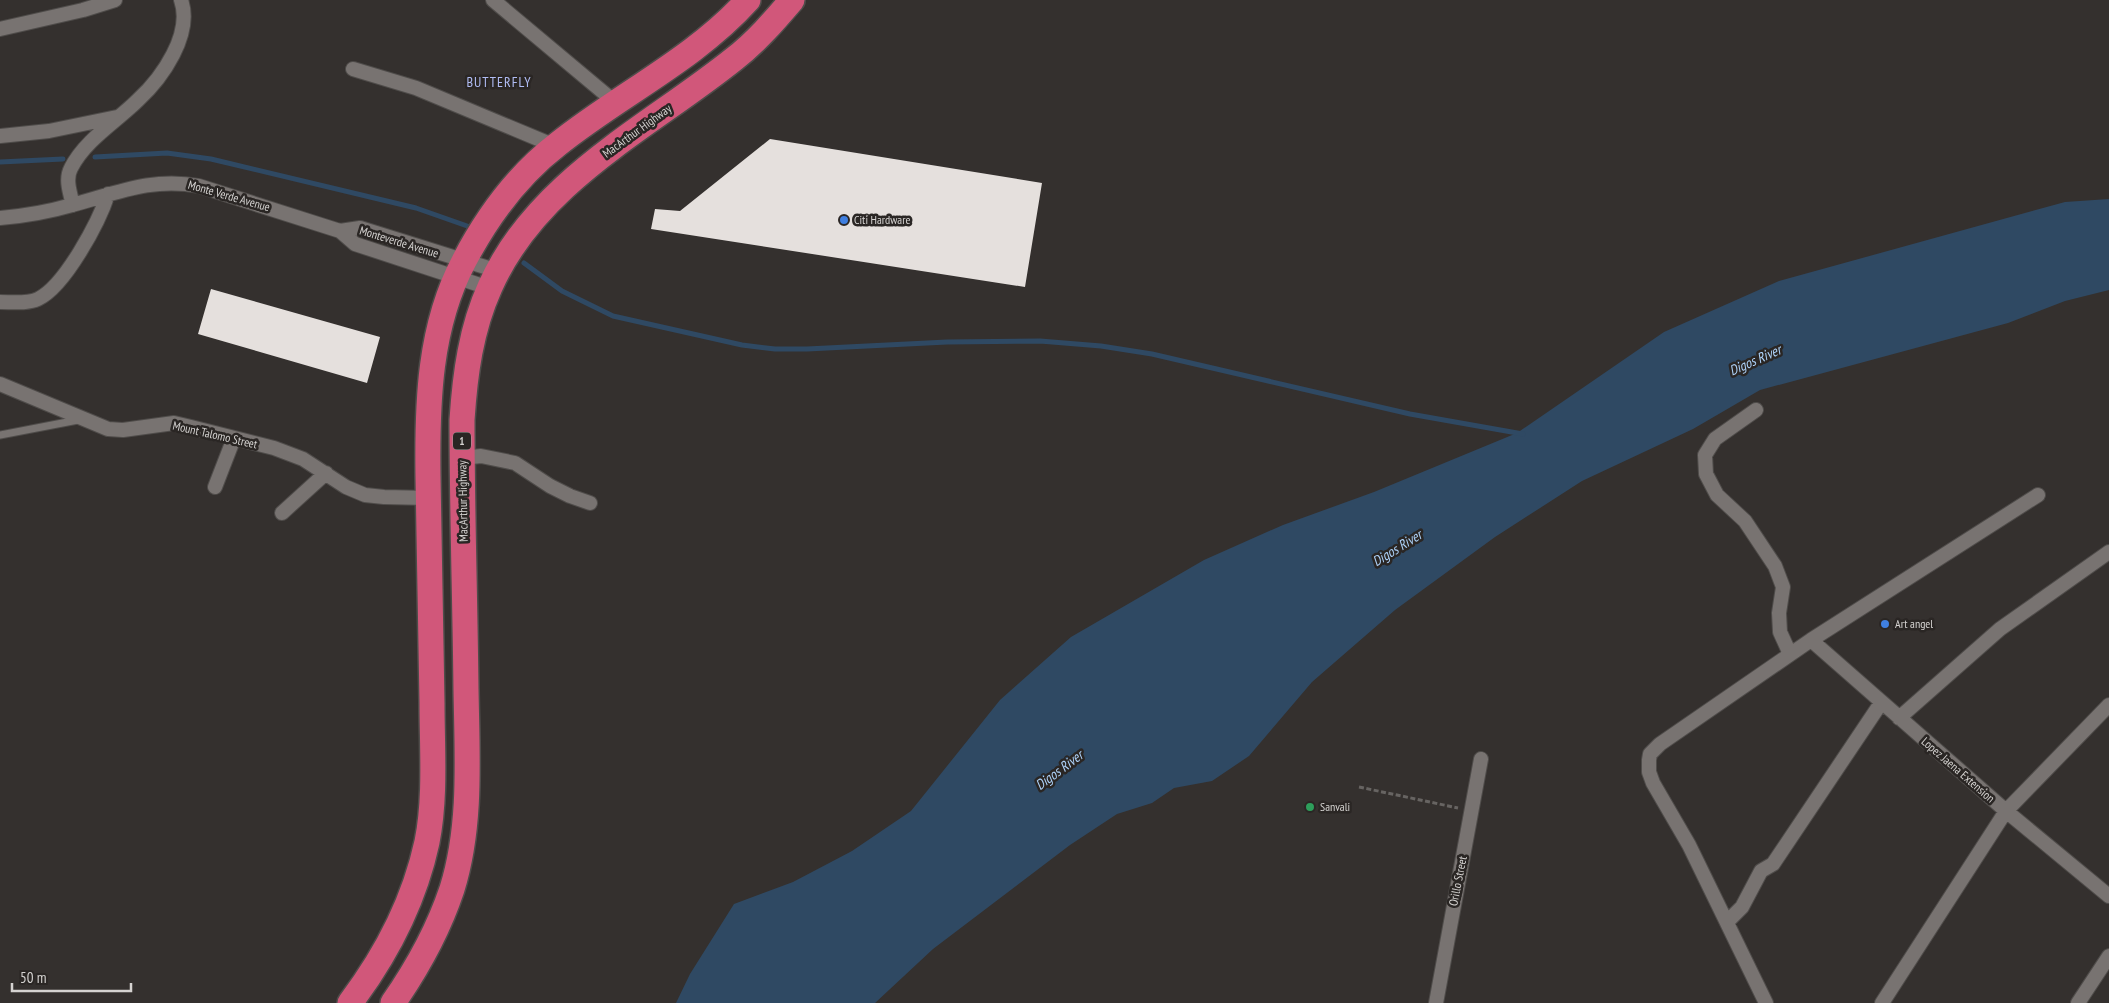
<svg xmlns="http://www.w3.org/2000/svg" width="2109" height="1003" viewBox="0 0 2109 1003" font-family="'PT Sans Narrow',sans-serif">
<style>
.water{fill:#2f4963}
.lines{fill:none;stroke-linecap:round;stroke-linejoin:round}
.stream{stroke:#2f4963;stroke-width:5}
.building{fill:#e5e0dd}
.lane-casing{stroke:#4f4c4a;stroke-width:9}
.street-casing{stroke:#4f4c4a;stroke-width:16}
.highway-casing{stroke:#4f4c4a;stroke-width:28}
.path{stroke:#676462;stroke-width:3;stroke-dasharray:5 2.5;stroke-linecap:butt}
.lane{stroke:#787371;stroke-width:7}
.street{stroke:#787371;stroke-width:14}
.highway{stroke:#d1577a;stroke-width:25}
.shop-dot{fill:#3f7fe0;stroke:#2a2624;stroke-width:2}
.leisure-dot{fill:#2e9e5b;stroke:#2a2624;stroke-width:2}
.labels{text-anchor:middle;stroke-width:5;stroke-linejoin:round;paint-order:stroke}
.shield{fill:#2a2624;stroke:#a29f9d;stroke-width:1}
.shield-label{font-size:11px;font-weight:bold;fill:#d5d3d1}
.street-label{font-size:12px;fill:#d5d3d1;stroke:#2a2624}
.poi-label{font-size:12px;fill:#d5d3d1;stroke:#2a2624;text-anchor:start}
.neighbourhood-label{font-size:14px;letter-spacing:1px;fill:#b1bdf5;stroke:#2a2624}
.water-label{font-size:14px;font-style:italic;fill:#aed3fa;stroke:#2a2624}
</style>
<rect width="100%" height="100%" fill="#34302e"/>
<path class="water" d="M2109,199V290L2065,301L2008,323L1760,390L1693,429L1582,481L1495,537L1395,610L1312,682L1249,756L1212,781L1174,788L1152,803L1117,814L1070,845L933,949L875,1003H676L690,974L734,904L793,882L852,851L911,811L1000,700L1071,637L1204,560L1283,525L1374,492L1517,433L1664,332L1779,281L2065,202Z"/>
<g class="lines">
<path class="stream" d="M95,157L167,153L211,159L416,208L470,227
M0,162L63,159
M524,263L562,291L613,316L742,345L775,349H807L947,342L1040,341L1101,346L1152,354L1410,414L1523,434"/>
</g>
<path class="building" d="M770,139L1042,183L1025,287L651,229L655,209L680,211Z
M211,289L380,337L367,383L198,334Z"/>
<g class="lines">
<g class="lane-casing">
<path id="lane" d="M0,435L78,420"/>
</g>
<g class="street-casing">
<path id="street" d="M493,0L616,103
M0,29L83,10L115,0
M353,69L416,88L555,146
M0,136L49,131L117,117
M73,205C70,193 65,179 71,168C85,140 117,121 138,100C162,78 193,34 181,0
M0,218C24,216 48,212 72,205C117,193 152,177 199,186L340,231L355,244L489,288
M340,231L360,228L498,271
M0,302C12,302 27,304 38,299C65,286 99,222 108,194
M0,384L108,429L123,430L174,423L191,427L274,448L303,459L346,487L365,495L384,497L428,498
M1756,410L1715,439L1705,455L1706,474L1717,495L1745,521L1775,566L1783,587L1779,613L1780,632L1790,654
M462,458L481,456L515,463L550,486L570,496L590,503
M215,487L234,438
M282,513L326,473
M1811,640L2006,811L2109,896
M1899,718L2000,629L2109,552
M1727,922L1742,907L1761,871L1773,864L1881,703
M1436,1003L1481,759
M1766,1003L1689,845L1653,783L1649,772V760L1650,754L1660,744L1811,640L2038,495
M1882,1003L2006,811L2109,705
M2078,1003L2109,956"/>
</g>
<g class="highway-casing">
<path id="highway" d="M350,1003C387,954 414,902 427,842C436,797 432,748 432,703C431,627 429,552 428,476C427,403 429,327 464,261C487,217 519,174 558,144C619,95 695,59 748,0
M393,1003C418,967 438,931 452,889C472,825 467,755 466,689C465,599 462,509 462,420C465,374 471,329 490,287C537,181 648,128 734,59C756,42 774,21 792,0"/>
</g>
<path class="path" d="M1359,787L1458,808"/>
<use href="#lane" class="lane"/>
<use href="#street" class="street"/>
<use href="#highway" class="highway"/>
</g>
<g class="shop-dot">
<circle cx="844" cy="220" r="5"/>
<circle cx="1885" cy="624" r="5"/>
</g>
<circle class="leisure-dot" cx="1310" cy="807" r="5"/>
<g class="labels">
<rect class="shield" x="453" y="432.5" width="18" height="17" rx="4"/>
<g class="shield-label">
<text x="462" y="445">1</text>
</g>
<g class="street-label">
<text transform="translate(637 131) rotate(-36)" y="4">MacArthur Highway</text>
<text transform="translate(229 196) rotate(16)" y="4">Monte Verde Avenue</text>
<text transform="translate(399 242) rotate(17)" y="4">Monteverde Avenue</text>
<text transform="translate(215 435) rotate(13)" y="4">Mount Talomo Street</text>
<text transform="translate(463 501) rotate(-91)" y="4">MacArthur Highway</text>
<text transform="translate(1958 770) rotate(41)" y="4">Lopez Jaena Extension</text>
<text transform="translate(1458 881) rotate(-79)" y="4">Orillo Street</text>
</g>
<g class="poi-label">
<text x="854" y="224">Citi Hardware</text>
<text x="1895" y="628">Art angel</text>
<text x="1320" y="811">Sanvali</text>
</g>
<g class="neighbourhood-label">
<text x="499" y="87">BUTTERFLY</text>
</g>
<g class="water-label">
<text transform="translate(1755 360) rotate(-24)" y="5">Digos River</text>
<text transform="translate(1397 548) rotate(-32)" y="5">Digos River</text>
<text transform="translate(1059 770) rotate(-37)" y="5">Digos River</text>
</g>
</g>
<path d="M12 983v8h119v-8" fill="none" stroke="#d5d3d1" stroke-width="2.5"/>
<text x="20" y="983" font-size="15" fill="#d5d3d1" stroke="#2a2624" stroke-width="4" paint-order="stroke">50 m</text>
</svg>
